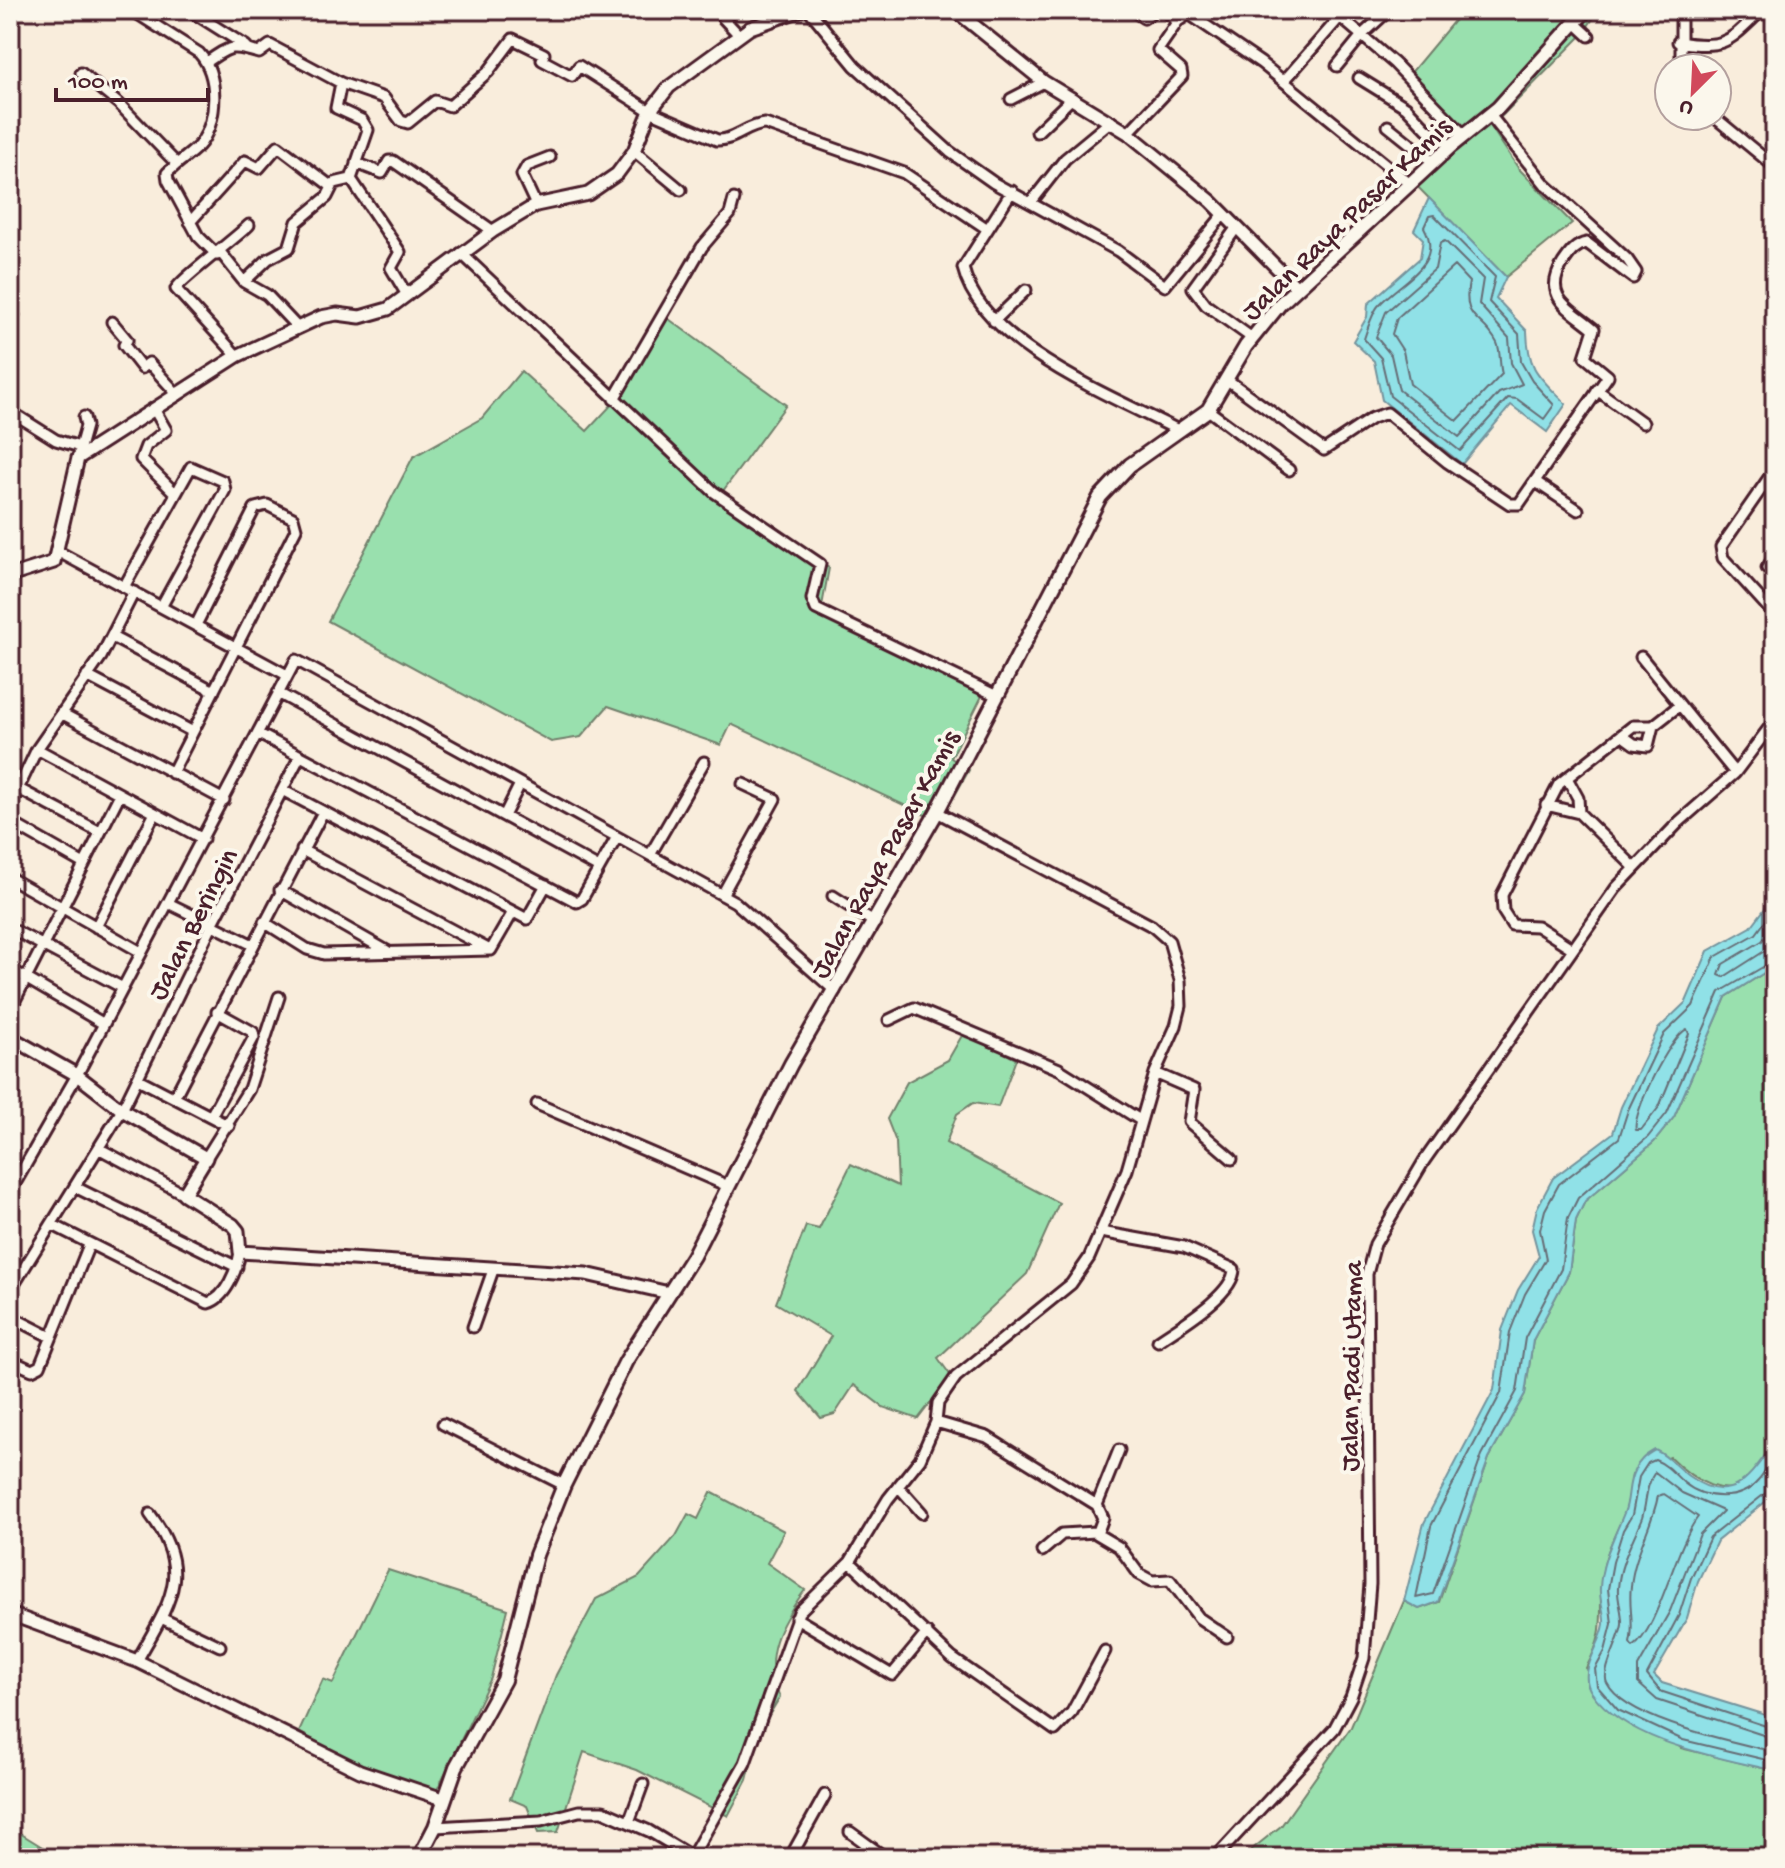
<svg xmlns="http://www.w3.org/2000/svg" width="1785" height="1868" viewBox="0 0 1785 1868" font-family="'Gochi Hand',sans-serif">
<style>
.green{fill:#99e0ae;stroke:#72806c;stroke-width:2}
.water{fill:#90e1e7;stroke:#74939c;stroke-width:2}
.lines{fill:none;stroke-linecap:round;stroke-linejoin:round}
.shore{stroke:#666d76;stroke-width:2}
.minor-casing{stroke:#4a1f2b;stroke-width:15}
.tertiary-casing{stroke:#4a1f2b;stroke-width:17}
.secondary-casing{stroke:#4a1f2b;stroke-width:18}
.minor{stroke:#fbf7ec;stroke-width:9}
.tertiary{stroke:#fbf7ec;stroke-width:11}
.secondary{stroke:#fbf7ec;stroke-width:12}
.labels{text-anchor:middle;stroke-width:8;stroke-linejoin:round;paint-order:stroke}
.street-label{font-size:28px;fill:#4a1f2b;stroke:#fbf7ec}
</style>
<rect width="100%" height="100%" fill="#f9eddc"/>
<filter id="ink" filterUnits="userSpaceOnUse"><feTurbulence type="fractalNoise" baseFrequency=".0125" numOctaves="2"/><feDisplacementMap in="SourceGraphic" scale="16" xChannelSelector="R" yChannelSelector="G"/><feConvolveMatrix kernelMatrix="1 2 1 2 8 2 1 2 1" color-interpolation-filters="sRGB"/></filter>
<g filter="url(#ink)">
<path class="green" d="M1463,10H1599L1581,36L1491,127L1519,169L1572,223L1506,277L1410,179L1458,131L1404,81Z
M662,314L786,405L720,495L829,568L822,606L986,688L951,758L969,770L940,822L731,724L721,745L608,706L581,737L551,742L328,621L413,457L482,418L521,371L587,431L618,398Z
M1775,966V1442C1767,1452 1761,1464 1754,1474C1729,1506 1691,1478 1670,1457L1632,1475C1630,1486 1629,1501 1625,1512C1618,1530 1608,1546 1604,1565C1595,1609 1611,1623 1586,1668L1681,1748L1775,1771V1858H1241L1281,1826L1351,1727L1404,1601L1419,1609L1439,1602L1489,1458L1525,1394L1533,1340L1569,1272L1576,1220L1585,1201L1654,1142L1674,1117L1726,997Z
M964,1032L1016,1059L998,1107L973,1103L957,1114L946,1143L1059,1203L1027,1274L938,1358L951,1376L918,1419L883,1407L854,1385L835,1414L821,1418L798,1391L831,1336L776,1303L806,1226L819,1229L851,1164L898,1186L896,1142L887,1119L907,1082L948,1060Z
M711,1492L784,1531L767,1563L805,1590C781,1622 760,1657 780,1697L759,1732L747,1780L728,1816L637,1770L584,1752L558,1832L538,1833L527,1806L510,1799L556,1675L596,1599L639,1577L676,1536L688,1514L698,1519Z
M388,1570L508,1609L491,1678L436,1792L369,1771L299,1732L323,1679L333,1683Z
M10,1827L60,1858H10Z"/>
<path class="water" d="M1429,198L1506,277L1496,298L1527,331C1528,371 1539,376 1566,404L1547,432L1511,405L1462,464L1382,400L1374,361L1353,341L1367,317L1368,304L1420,258L1423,239L1414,230Z
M1775,895V966L1726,997L1674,1117L1654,1142L1585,1201L1576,1220L1569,1272L1533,1340L1525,1394L1489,1458L1438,1602L1419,1609L1404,1601L1424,1523L1494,1390L1502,1330L1518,1290L1539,1256L1532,1230L1537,1208L1553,1178L1613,1133L1621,1107L1658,1029L1686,1002L1708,951L1751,927Z
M1775,1442V1494L1717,1541L1698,1581L1687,1618L1654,1675L1662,1683L1762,1714L1775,1723V1771C1718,1757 1628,1743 1592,1693C1576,1671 1601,1647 1604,1624C1605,1612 1599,1600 1600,1588C1601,1561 1615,1536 1624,1513C1630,1500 1627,1484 1634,1471C1639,1461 1644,1456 1655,1450C1670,1457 1677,1468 1690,1477C1734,1509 1752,1472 1775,1442Z"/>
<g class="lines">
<path class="shore" d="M1434,215L1495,277L1489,302L1519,334L1521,362L1532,381L1554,405L1544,419L1517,399L1508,398L1460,451L1390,396L1381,358L1364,339C1367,330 1373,311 1379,305C1400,281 1445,265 1424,227L1429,216Z
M1445,241L1483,279L1479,304L1509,338L1511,363L1522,384L1499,393L1459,437L1399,390L1391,355L1376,337L1386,312L1435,269L1440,243Z
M1454,266L1469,282C1461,322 1483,315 1497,343C1501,351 1499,365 1502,374L1457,421L1410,384L1403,351L1392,334L1397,318Z
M1775,908L1756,934L1715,957L1693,1006L1664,1034L1628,1110L1619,1138L1559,1184L1545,1210L1540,1230L1546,1259L1525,1294L1510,1332L1501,1393L1431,1526L1416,1598L1433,1594L1482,1455L1517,1391L1525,1338L1561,1269L1568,1218L1578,1198L1648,1137L1667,1113L1720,992L1775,960
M1775,924L1762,941L1723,964L1719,975L1724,977L1763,952L1775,950
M1687,1029L1689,1034L1659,1107L1641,1130H1636C1631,1115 1671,1035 1687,1029Z
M1775,1455C1769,1463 1765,1474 1758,1481C1740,1502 1705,1500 1684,1483C1674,1474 1668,1465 1655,1460L1648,1463L1639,1477L1632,1515L1623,1530L1613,1562L1608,1589L1612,1624L1605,1651L1595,1669L1597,1686L1618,1710L1683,1740L1775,1762
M1775,1490L1767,1492L1710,1537L1691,1578L1679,1615L1647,1675L1660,1691L1775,1729
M1664,1494L1698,1517C1675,1546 1658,1631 1633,1647L1630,1643C1635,1623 1628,1606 1631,1586C1634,1554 1652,1527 1658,1496Z
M1775,1739L1657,1700L1638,1683V1667L1670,1611L1700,1534L1723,1511L1682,1493L1655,1472C1645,1486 1647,1502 1642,1518C1633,1541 1620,1562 1618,1588C1617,1600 1623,1612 1622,1625C1620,1640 1601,1671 1607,1683C1626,1721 1735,1742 1775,1752"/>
<g class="minor-casing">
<path id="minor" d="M189,10L246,46
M720,10L723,18L738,34
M809,10L855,66L950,152L994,183L1118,251L1165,286L1224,214
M1132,10L1144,18L1155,10
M1164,10L1178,21
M1332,10L1394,63L1464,135
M1681,10V68
M1575,23L1589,36
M1678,42C1726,50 1729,41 1762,10
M207,62C231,45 233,45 259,53L270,45L341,83L384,98L401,121L408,123L435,101L450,106L488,72L513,39L544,54L542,60L572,76L579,66L650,111L717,140C734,141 747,125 765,124L904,173L986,228
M1337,66L1363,34L1389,10
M81,73L119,104L177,164C185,157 195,151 201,143C218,118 219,75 199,53L133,11
M1359,78L1406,107L1427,129L1451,146
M1284,81L1340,17
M1011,99L1044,82
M1713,116L1775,167
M1388,126L1433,162
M1037,132L1072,98
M1128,133L1182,76L1181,70L1158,50L1178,21L1189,14L1261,63L1410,184
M634,151L681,190
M356,163L382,173L389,161H393L493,231
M177,164L167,173L168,180L198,236L217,255
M351,179L400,252L391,268L407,295
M1012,191L963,268C982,346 1114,397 1180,431
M1032,201L1065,159L1111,121
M536,205L522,175L527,166L550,157
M190,222L245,161L259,168L278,146L332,187
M1237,227L1193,288L1206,305L1252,338
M221,253L244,282L267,295L297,327
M461,253L714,492L820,564L812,599L816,609L997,696
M244,282L268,259L289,248L297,222L327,197L334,183L351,179L368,130L362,120L336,108L341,83
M10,315H14
M994,321L1026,290
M112,322L127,340L124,345L142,368L149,363L178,395
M237,356L176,289C179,281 237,237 249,225
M1226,379L1324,450L1372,418L1387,413L1447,462L1510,504H1519L1608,376L1585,357L1594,329C1571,309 1541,298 1563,263C1569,254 1575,245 1587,243L1633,278L1636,272L1627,259L1545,184L1490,115
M1597,390L1643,423
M614,399L702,247L730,214L734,199
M154,409L166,430L146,446L141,459L176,494
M1208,410L1289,470
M10,411L56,440L80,447
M79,451L86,426L84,417
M1775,469L1721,547L1723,558L1775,615
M1536,482L1578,510
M59,552L287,675
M1767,568L1775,556
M124,587L191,467L223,481L225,490L161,607
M112,637L214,691
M1641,657L1735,773
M87,676L193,732
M278,693L599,868
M61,713L224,800
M259,734L577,902L582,899L617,837
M1623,736L1634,744L1648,746L1653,726
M37,749L203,839
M172,773L296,529L293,518L267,505L255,508L196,625
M17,788L100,832
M284,791L527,919L546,885
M1546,805L1579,813L1578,798L1567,778
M10,806L37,749L101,657L134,592
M1579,813L1634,867
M504,816L520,784
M10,822L84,864
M302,850L488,949
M650,855L704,762
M10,878L141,952
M280,890L387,951
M722,895L775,799L743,784
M833,896L875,923
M168,903L251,944
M264,922L307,949L324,954L491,950L513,912
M96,927L155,813
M10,928L123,988
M1573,949L1537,926L1512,925L1503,911L1502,895L1559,784L1633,726H1653L1680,705
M10,969L104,1024
M10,1010L120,794
M889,1020L914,1008L1059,1069L1140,1120
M1155,1073L1194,1090L1189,1122L1232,1159
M138,1079L229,1126
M175,1096L323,812
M537,1104L728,1186
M211,1116L254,1037L253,1032L217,1012
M100,1149L184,1194
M206,1158L249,1089L279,997
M77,1188L237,1267
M10,1192L77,1075L296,660L735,902L835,991
M53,1225L208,1303C226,1298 237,1270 240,1252
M1101,1232L1184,1247L1234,1269C1234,1295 1178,1327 1158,1341
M10,1291L122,1110L212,925L300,756
M10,1316L51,1337
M473,1327L493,1270
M10,1360L32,1370L40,1366L89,1245
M936,1422L987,1437L1097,1505L1103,1518L1097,1534L1119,1547L1139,1574L1152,1581L1170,1580L1199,1618L1227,1637
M443,1424L564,1485
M898,1486L922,1513
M1097,1505L1119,1450
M1042,1551L1062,1534L1096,1532
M850,1562L952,1658L1055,1730L1072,1712L1105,1651
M161,1618L220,1646
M796,1618L892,1675L927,1633
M137,1661C168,1605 195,1573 150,1514
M629,1822L643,1784
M435,1827L541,1821L579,1811H603L649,1831L694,1858
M850,1832L886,1858
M691,1858L745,1763L799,1612L850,1562L888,1499L920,1459L936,1422L938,1403L956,1377L1071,1284L1089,1258L1127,1170L1155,1073L1176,1026L1181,1006L1180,980L1169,941L1152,926L937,812
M790,1858L825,1795
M860,1858L866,1845
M1215,1858L1334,1729L1351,1697L1364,1658L1370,1584L1367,1274L1375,1244L1424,1161L1616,888L1679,822L1735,773L1775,720"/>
</g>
<g class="tertiary-casing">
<path id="tertiary" d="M131,10H134
M955,10L1044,82L1128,133L1211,201L1297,288
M10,576L54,562L78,458L237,356L321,317L337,314L360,317L388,309L493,231L536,205L588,194L617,174L634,151L650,111L669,87L750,28L801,10
M10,1037L77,1075L122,1110L206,1158L184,1194L233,1225L238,1231L240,1252L586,1274L669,1293
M10,1614L137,1661L360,1771L443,1799"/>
</g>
<g class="secondary-casing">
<path id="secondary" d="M419,1858L435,1827L456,1767L504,1680L536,1555L564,1485L626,1361L693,1256L791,1064L937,812L1100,497L1130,465L1208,410L1246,346L1280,304L1451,146L1498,108L1586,10"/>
</g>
<use href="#minor" class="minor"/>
<use href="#tertiary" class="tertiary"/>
<use href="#secondary" class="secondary"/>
</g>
</g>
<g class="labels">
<g class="street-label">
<text transform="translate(1345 217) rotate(-44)" y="10">Jalan Raya Pasar Kamis</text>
<text transform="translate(883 853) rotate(-61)" y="10">Jalan Raya Pasar Kamis</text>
<text transform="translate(191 923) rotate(-63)" y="10">Jalan Beringin</text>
<text transform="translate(1349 1366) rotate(-89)" y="10">Jalan Padi Utama</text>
</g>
</g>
<rect width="1785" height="1868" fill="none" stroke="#fbf7ec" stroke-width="40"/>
<rect x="20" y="20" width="1745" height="1828" fill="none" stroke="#4a1f2b" stroke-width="3" filter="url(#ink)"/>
<g transform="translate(1693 92) rotate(204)"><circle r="38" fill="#fbf7ec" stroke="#b4a19f" stroke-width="2"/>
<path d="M0-6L14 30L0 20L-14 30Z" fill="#d1495b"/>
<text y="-12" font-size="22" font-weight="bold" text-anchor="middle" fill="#4a1f2b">U</text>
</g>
<path d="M56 88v12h152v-12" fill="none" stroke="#4a1f2b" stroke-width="4"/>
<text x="68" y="88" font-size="24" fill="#4a1f2b" stroke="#fbf7ec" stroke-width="6" paint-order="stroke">100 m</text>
</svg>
